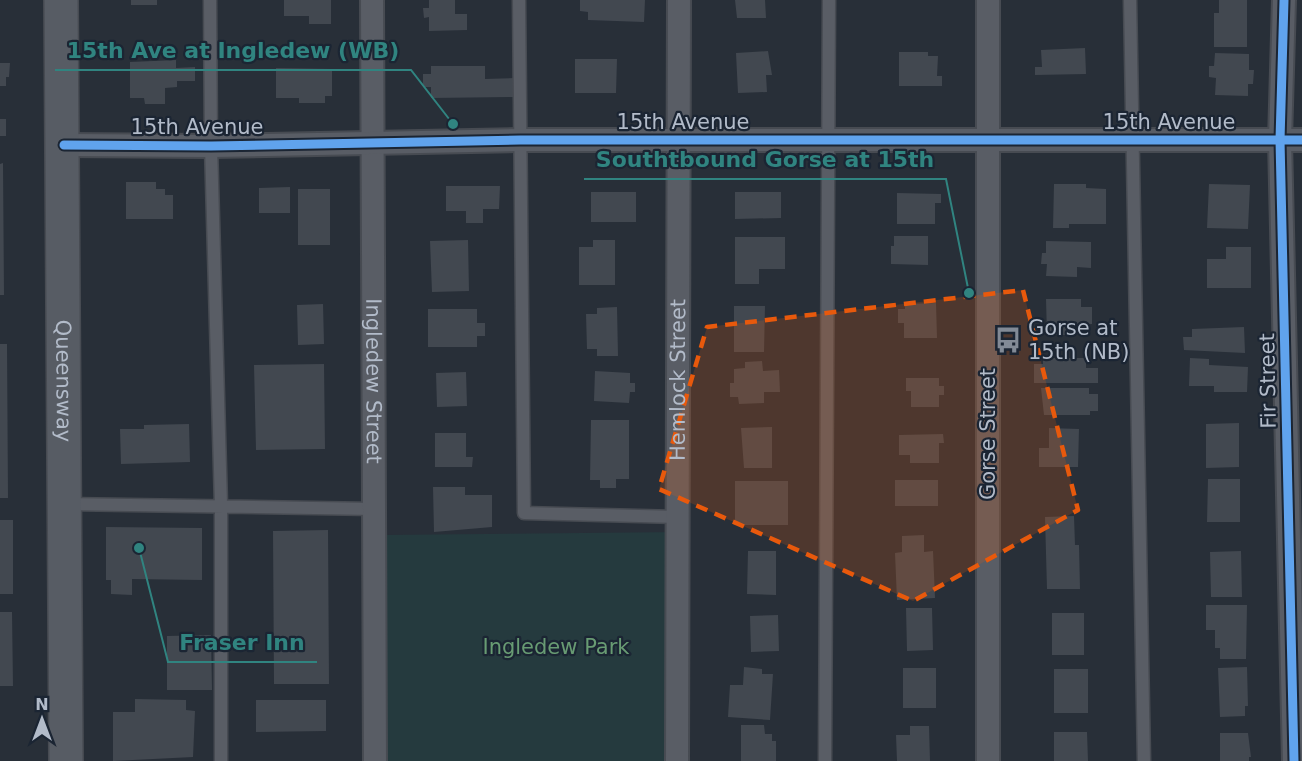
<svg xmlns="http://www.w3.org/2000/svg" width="1302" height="761" viewBox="0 0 1302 761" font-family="'DejaVu Sans',sans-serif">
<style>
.green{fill:#253a3e}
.building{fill:#424850}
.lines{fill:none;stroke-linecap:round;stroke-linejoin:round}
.lane-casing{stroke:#474b52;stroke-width:15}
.street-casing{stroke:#474b52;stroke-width:26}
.secondary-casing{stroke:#474b52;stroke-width:36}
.lane{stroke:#595d65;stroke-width:12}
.street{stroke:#595d65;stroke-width:22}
.secondary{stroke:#575c64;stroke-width:33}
.cycleway-casing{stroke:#1b2533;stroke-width:13}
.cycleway{stroke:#60a3ed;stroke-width:9}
.marked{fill:#e8590c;fill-opacity:0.2;stroke:#e8590c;stroke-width:4.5;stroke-dasharray:12 8;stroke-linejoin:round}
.labels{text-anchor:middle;stroke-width:4.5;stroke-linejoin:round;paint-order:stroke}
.street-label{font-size:21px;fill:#b2bbc9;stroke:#1b2533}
.poi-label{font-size:21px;fill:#b2bbc9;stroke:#1b2533;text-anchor:start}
.park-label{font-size:21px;fill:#689b73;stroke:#1b2533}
.leader{fill:none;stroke:#308480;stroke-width:2}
.callout-dot{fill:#308480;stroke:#1b2533;stroke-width:2}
.callout-label{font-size:22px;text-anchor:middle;font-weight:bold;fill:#308480;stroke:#1b2533;stroke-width:4.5;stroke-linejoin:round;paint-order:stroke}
</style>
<rect width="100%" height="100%" fill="#282f38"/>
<path class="green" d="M681,532L677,761H383L384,535Z"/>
<path class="building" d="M131,0H157V5H131Z
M284,0H331V24H309V16H284Z
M429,0H455V14H467V30L429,31V17L424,18L423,8H429Z
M580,0H645L644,22L588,20V12L580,11Z
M735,0H765L766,18H737Z
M1219,0H1247V47H1214V13H1219Z
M1085,48L1086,74L1035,75V67H1042L1041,50Z
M768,51L772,75H766L767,92L738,93L736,53Z
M899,52H928V56H938L937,76H942V86H899Z
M1215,53L1249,54V70H1254L1253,84H1248V96L1215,95L1216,78L1209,77V66H1214Z
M575,59H617L616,93H575Z
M176,60V68L195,67V81H177V87L165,88V104H145L144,98H130V62Z
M0,63H10L9,77H6V86H0Z
M431,66H485V79L517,78V97L431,98V87H423V74H431Z
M276,68L332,69V96H325V103H299V98H276Z
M0,119H6V136H0Z
M3,163L4,295H0V164Z
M126,182H156V189H165V195H173V219H126Z
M1054,184H1086V188L1106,189V224H1069V228H1053Z
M1209,184L1250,185L1248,229L1207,228Z
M446,186H500L499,209H483V223H466V211H446Z
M290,187V213H259V188Z
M298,189H330V245H298Z
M591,192H636V222H591Z
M735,192H781V218L735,219Z
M897,193L941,194V203H935V224H897Z
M894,236H928V265L891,264V246H894Z
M735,237H785V269H759V284H735Z
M468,240L469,291L432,292L430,241Z
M593,240H615V285H579V247H593Z
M1046,241L1091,242V268L1077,267V277L1046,276L1047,264H1041L1042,253H1046Z
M1226,247H1251V288H1207V259H1226Z
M1046,299H1081V307H1092V324L1067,325V335H1047Z
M936,303L937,338H904V323H898V309H905V304Z
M323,304L324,344L298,345L297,305Z
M734,306H765L764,352H734Z
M617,307L618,356H597V349H587L586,314H597V308Z
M428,309H477V323H485V336H477V347H428Z
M1244,327L1245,353L1184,350L1183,337H1192V329Z
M0,344H7L8,498H0Z
M1043,358H1086V368H1098V383H1034V364H1043Z
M1190,358L1209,359V365L1248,367L1247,392H1214V386H1189Z
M762,361L763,371L779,370L780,392H764V403L739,404L738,397H730V383H734V369L745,368V362Z
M324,364L325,449L256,450L254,365Z
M595,371L630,373V383H635V392H630L629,403L594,401Z
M466,372L467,406L437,407L436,373Z
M906,378H939V386H944V395H939V407H911V391H906Z
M1041,388H1089V394H1098V411H1090V415H1044Z
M591,420H629V479H616V488H600V480H590Z
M1239,423V467L1206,468V424Z
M189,424L190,462L121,464L120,429H144V425Z
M772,427V468H744L741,428Z
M1049,428L1079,429L1078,467H1039V448H1049Z
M435,433H466V457H473L472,467H435Z
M943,434L944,443H939V463H910V455H899V435Z
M1208,479H1240V522H1207Z
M895,480H938V506H895Z
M735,481H788V525H735Z
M433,487H465V495H492V527L434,532Z
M1074,516L1075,545H1079L1080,589H1047L1045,517Z
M0,520H13V594H0Z
M106,527L202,528V580L132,579V595L111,594V580H106Z
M328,530L329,684H274L273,531Z
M924,535V552L933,551L935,598L897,600L895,553L902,552V536Z
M748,551H776V595L747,594Z
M1241,551L1242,597H1211L1210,552Z
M1206,605H1247L1246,659H1220V648H1215V630H1206Z
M906,608H932L933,650L907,651Z
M0,612H12L13,686H0Z
M1052,613H1084V655H1052Z
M778,615L779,651L751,652L750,616Z
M211,635L212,690H167V636Z
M744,667L762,669V674H773L770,720L728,717L730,685H743Z
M1247,667L1248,706H1245V716L1220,717L1218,668Z
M903,668H936V708H903Z
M1054,669H1088V713H1054Z
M135,699L186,700V710L195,711L193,757L113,761V712H135Z
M256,700H326V731L256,732Z
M741,725H764L765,734H772V741H776V761H741Z
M910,726H929L930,761H897L896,735H910Z
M1054,732H1087L1088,761H1054Z
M1220,733H1248L1251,757H1249V761H1220Z"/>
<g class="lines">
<g class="lane-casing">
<path id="lane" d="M210,0L211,146L221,505V761
M519,0L524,513L678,517
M1130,0L1144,761
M66,504L374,509
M825,761L829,0"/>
</g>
<g class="street-casing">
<g id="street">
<path id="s1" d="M372,0L375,761"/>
<path d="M988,0V761"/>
<path d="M1284,0L1280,140L1294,761"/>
<path d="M64,145L211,146L520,140H1302"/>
<path id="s2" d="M677,761L679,0"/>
</g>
</g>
<g class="secondary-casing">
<g id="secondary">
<path id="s3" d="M61,0L66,761"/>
</g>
</g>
<use href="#lane" class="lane"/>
<use href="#street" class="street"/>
<use href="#secondary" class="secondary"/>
<g class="cycleway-casing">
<path id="cycleway" d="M1284,0L1280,140L1294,761
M64,145L211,146L520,140H1302"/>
</g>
<use href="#cycleway" class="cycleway"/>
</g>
<path class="marked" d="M1023,290L1078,510L913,601L659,489L707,327Z"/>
<defs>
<g id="bus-bare" transform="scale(2.07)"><path d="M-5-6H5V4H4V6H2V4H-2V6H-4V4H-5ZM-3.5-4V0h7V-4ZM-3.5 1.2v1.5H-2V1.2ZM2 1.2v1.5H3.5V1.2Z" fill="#828a96" stroke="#1b2533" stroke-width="2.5" paint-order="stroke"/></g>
</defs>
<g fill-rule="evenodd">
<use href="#bus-bare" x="1008" y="340"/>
</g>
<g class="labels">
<g class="street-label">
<text x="683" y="129">15th Avenue</text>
<text x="1169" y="129">15th Avenue</text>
<text x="197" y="134">15th Avenue</text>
<text dy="7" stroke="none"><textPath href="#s3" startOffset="381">Queensway</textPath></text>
<text dy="7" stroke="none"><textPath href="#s1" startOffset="381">Ingledew Street</textPath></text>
<text dy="7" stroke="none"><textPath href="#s2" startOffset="381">Hemlock Street</textPath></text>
<text transform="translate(1268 381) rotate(-91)" y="7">Fir Street</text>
<text transform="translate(988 434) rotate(-90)" y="7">Gorse Street</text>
</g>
<g class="poi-label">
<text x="1028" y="335">Gorse at<tspan x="1028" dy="24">15th (NB)</tspan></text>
</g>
<g class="park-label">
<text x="556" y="654">Ingledew Park</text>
</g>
</g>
<path class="leader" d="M453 124L411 70H55M969 293L946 179H584M139 548L168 662H317"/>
<g class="callout-dot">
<circle cx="453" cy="124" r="6"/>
<circle cx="969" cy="293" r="6"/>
<circle cx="139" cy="548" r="6"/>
</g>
<g class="callout-label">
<text x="233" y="58">15th Ave at Ingledew (WB)</text>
<text x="765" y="167">Southtbound Gorse at 15th</text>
<text x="242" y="650">Fraser Inn</text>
</g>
<g transform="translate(42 719)" stroke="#1b2533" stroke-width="4.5" paint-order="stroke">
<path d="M0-4.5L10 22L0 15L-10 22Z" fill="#b2bbc9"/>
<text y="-9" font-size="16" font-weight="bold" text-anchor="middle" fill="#b2bbc9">N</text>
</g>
</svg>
